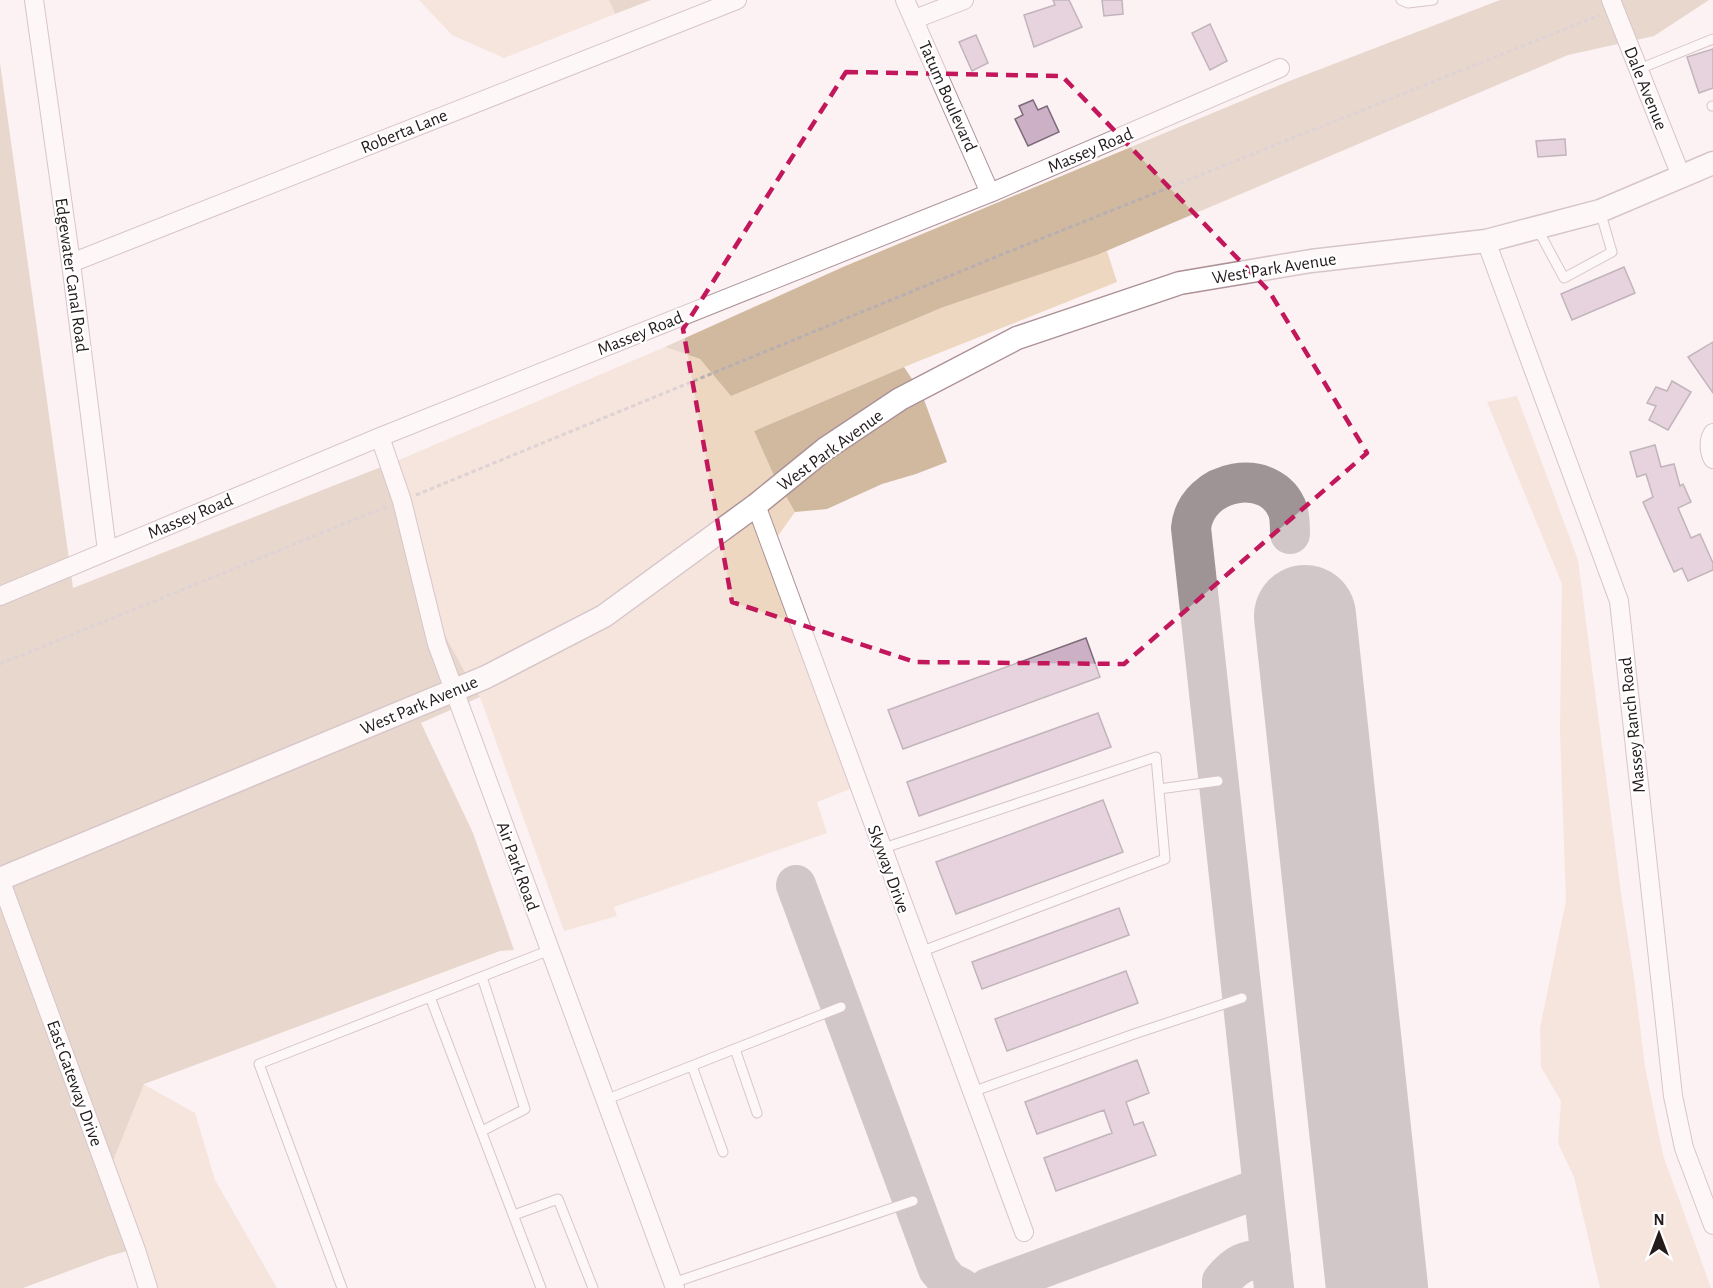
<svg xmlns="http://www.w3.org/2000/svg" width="1713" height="1288" viewBox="0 0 1713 1288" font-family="'Alegreya Sans',sans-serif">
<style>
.green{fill:#eed7c1}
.forest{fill:#d1b9a0}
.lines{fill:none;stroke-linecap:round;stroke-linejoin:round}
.taxiway{stroke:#9e9496;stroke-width:40}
.runway{stroke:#9e9496;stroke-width:102}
.building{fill:#ccb0c5;stroke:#7d6a78;stroke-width:1.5}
.service-casing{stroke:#ac9297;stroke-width:11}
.minor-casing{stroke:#ac9297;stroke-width:20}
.tertiary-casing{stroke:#ac9297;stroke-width:25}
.path{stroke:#b9afb1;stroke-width:3;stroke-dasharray:4.5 3;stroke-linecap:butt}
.service{stroke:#fff;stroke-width:9}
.minor{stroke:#fff;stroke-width:18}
.tertiary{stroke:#fff;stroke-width:22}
.marked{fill:none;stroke:#c2185b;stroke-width:4.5;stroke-dasharray:12 8;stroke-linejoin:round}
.labels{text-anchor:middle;stroke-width:4.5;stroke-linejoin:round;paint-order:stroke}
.street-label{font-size:18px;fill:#231a1c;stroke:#fff}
</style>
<rect width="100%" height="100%" fill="#fcf1f3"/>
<path class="green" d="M419,0H609L615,14L504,58L452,35Z
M1107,251L1117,282L904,367L754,431L775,478L601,609L467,676L438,622L399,460L665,347L700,359L728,391L941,308Z
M1517,396L1578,560L1621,893L1634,978L1645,1067L1663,1155L1711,1288H1600L1574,1177L1558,1143L1561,1101L1541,1067L1540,1028L1566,901L1560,731L1562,584L1487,402Z
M784,493L795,512L765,554L855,787L817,802L827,833L614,907L617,916L564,931L480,697L476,691Z
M143,1084L195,1113L215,1180L277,1288H156L112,1162Z"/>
<path class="forest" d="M609,0H651L615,14Z
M1500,0H1709L1654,36L1568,55L1097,255L941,308L731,396L700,359L665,347L843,267L1292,80Z
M0,63L73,588L399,460L438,622L467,676L0,870Z
M904,367L914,382L775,478L754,431Z
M923,397L947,462L916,474L882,484L827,509L795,512L784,493L829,457Z
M476,691L480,697L421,723L473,833L514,950L500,951L144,1084L112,1163L142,1247L109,1256L23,1288H0V889Z"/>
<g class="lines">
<path class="taxiway" d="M796,885L938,1269L949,1282L961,1288
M988,1288L1263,1187
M1222,1288V1281C1238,1261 1246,1261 1271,1257
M1274,1288L1191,528C1196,478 1272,465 1288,511C1290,518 1290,527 1290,534"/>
<path class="runway" d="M1305,616L1377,1288"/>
</g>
<path class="building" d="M1053,0H1069L1082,27L1034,47L1024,15L1055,5Z
M1102,0H1122L1123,14L1104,16Z
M1210,24L1227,61L1210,70L1192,33Z
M976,35L988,63L972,71L959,42Z
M1713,49V88L1699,93L1687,57Z
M1033,100L1038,110L1047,106L1059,132L1028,146L1015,119L1023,115L1019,106Z
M1565,139L1566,155L1538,157L1536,141Z
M1624,267L1635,293L1572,320L1561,294Z
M1713,342V393L1688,357Z
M1672,381L1691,392L1668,430L1649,420L1656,406L1647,403L1656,387L1667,391Z
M1655,445L1661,467L1674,464L1680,486L1683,484L1691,502L1678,508L1691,538L1700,534L1713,563V570L1688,581L1682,568L1674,572L1668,559L1643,502L1653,497L1646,474L1637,477L1630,452Z
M1086,638L1100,677L903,749L888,710Z
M1098,713L1111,747L919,816L907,782Z
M1103,800L1123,852L956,914L936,862Z
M1119,908L1129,935L982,989L972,962Z
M1126,971L1138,1003L1007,1051L995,1019Z
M1137,1060L1149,1093L1126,1102L1134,1125L1143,1122L1156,1155L1056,1191L1044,1158L1112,1133L1104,1110L1037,1134L1025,1102Z"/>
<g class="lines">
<g class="service-casing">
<path id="service" d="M1401,0L1408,3L1433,0
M1639,69L1713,39
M1712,106H1713
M1537,228L1564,278L1612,252L1600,211
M1159,789L1218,781
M881,849L1156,757L1165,859L920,952
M430,997L541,1288
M735,1049L757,1113
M692,1066L723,1152
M972,1092L1134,1034L1242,998
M605,1100L841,1007
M482,1131L525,1109L482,977
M514,1215L558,1199L593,1288
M673,1283L913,1201
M342,1288L259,1064L550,950"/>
</g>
<g class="minor-casing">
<path id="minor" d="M34,0L71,263L107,551
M905,0L990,193
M1611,0L1681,176
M915,19L964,0
M1486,241L1619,601L1673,1096L1684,1148L1713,1225
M71,263L737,0
M1713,433C1708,440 1709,452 1713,459
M380,437L402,501L437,644L675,1288
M756,505L1024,1232
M0,596L380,437L990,193L1280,68
M0,879L136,1250L148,1288"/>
</g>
<g class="tertiary-casing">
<path id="tertiary" d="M0,879L486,677L604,616L756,505L825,449L900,399L1017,338L1180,283L1311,261L1486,241L1600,211L1713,163"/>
</g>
<path class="path" d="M416,495L1003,254L1600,15
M0,664L388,506"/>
<use href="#service" class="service"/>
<use href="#minor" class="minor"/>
<use href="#tertiary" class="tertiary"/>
</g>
<path d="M0 0H1713V1288H0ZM846,72L1062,76L1269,291L1367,453L1124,664L915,662L732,602L683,329Z" fill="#fcf1f3" fill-opacity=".55" fill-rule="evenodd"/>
<path class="marked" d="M846,72L1062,76L1269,291L1367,453L1124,664L915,662L732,602L683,329Z"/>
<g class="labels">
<g class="street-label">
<text transform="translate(1646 88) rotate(68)" y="6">Dale Avenue</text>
<text transform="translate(948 96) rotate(66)" y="6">Tatum Boulevard</text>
<text transform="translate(404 131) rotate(-22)" y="6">Roberta Lane</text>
<text transform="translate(1090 150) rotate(-23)" y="6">Massey Road</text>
<text transform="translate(1274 268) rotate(-9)" y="6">West Park Avenue</text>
<text transform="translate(72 275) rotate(82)" y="6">Edgewater Canal Road</text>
<text transform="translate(640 333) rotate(-22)" y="6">Massey Road</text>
<text transform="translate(830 450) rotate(-36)" y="6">West Park Avenue</text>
<text transform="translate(190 516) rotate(-23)" y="6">Massey Road</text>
<text transform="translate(419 705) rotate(-23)" y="6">West Park Avenue</text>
<text transform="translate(1632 725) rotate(-96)" y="6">Massey Ranch Road</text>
<text transform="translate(518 866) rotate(70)" y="6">Air Park Road</text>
<text transform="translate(889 869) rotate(70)" y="6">Skyway Drive</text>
<text transform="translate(75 1083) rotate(70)" y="6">East Gateway Drive</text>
</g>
</g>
<g transform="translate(1659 1234)" stroke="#ffffff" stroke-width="4.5" paint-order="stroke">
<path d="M0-4.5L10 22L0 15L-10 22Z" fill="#231a1c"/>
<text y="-9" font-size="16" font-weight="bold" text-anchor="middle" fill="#231a1c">N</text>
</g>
</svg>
